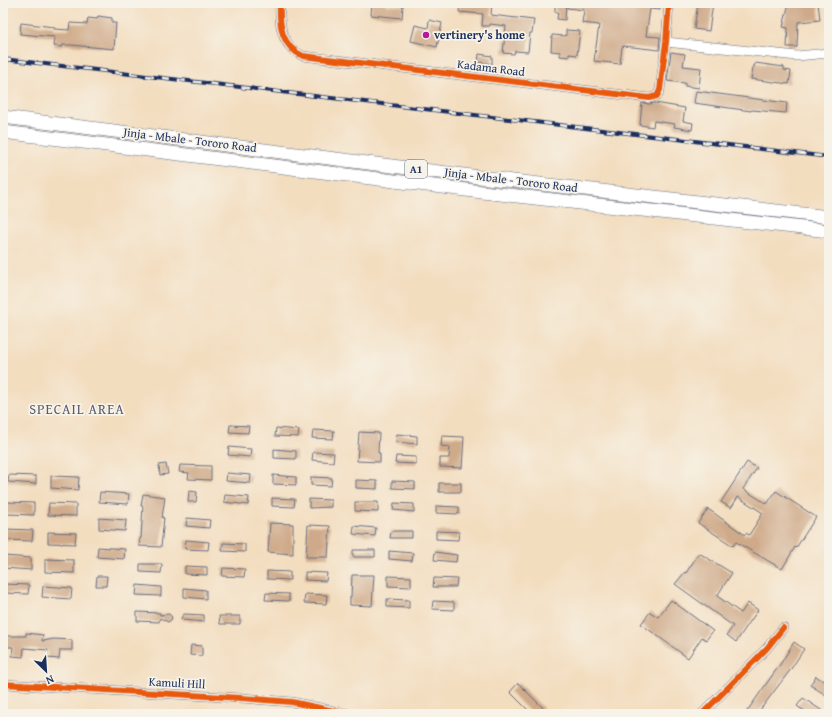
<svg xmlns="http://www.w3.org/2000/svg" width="832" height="717" viewBox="0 0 832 717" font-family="'Gentium Book Plus',serif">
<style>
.building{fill:#cfaa8a}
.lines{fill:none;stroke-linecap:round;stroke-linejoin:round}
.minor-casing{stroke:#676c80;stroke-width:10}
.highway-casing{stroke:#676c80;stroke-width:14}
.minor{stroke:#fff;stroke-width:9}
.highway{stroke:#fff;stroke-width:13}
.rail-casing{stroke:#1b2f5e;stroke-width:4}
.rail{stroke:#f7f3e8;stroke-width:2.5;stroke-dasharray:8;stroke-linecap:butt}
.cycleway-casing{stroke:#f7f3e8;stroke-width:8}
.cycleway{stroke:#e8590c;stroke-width:6}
.poi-dot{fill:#b5179e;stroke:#f7f3e8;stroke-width:1.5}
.labels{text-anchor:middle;stroke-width:3.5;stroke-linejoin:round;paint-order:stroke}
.shield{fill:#f7f3e8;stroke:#5d6a87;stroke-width:1}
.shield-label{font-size:11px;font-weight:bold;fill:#1b2f5e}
.poi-label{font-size:12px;font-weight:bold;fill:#1b2f5e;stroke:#f7f3e8;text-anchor:start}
.street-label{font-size:12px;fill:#1b2f5e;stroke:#f7f3e8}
.quarter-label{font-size:14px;letter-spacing:1px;fill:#5a5a6d;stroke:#f7f3e8}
</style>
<rect width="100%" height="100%" fill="#f7f3e8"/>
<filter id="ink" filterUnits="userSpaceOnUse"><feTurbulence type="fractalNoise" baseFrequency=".025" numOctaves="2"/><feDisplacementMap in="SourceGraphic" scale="8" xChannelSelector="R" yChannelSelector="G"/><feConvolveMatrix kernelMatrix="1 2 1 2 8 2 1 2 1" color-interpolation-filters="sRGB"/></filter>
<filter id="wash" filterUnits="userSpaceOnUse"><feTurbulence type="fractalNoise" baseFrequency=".012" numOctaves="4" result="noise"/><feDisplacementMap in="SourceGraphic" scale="16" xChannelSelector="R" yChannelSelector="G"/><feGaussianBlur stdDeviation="0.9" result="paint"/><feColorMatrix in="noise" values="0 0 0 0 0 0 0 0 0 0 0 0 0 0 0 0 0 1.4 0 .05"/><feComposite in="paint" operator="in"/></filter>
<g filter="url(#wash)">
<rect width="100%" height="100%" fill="#f3ddbf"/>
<g id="blocks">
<path class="building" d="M372,3H387V5L403,6L402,18L371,15Z
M460,3H492L491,15L534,20L532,33H530L528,52L515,51L514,54L503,53L506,26L490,24V26H482L483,14L459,12Z
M555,3H566L565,20L557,19L558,12H555Z
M568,3H602L625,5L626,3H660V10L650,9L646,36L660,37L659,50L624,46L622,47L620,64L594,61L599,25L582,23L584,10L567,8Z
M698,3H713L709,31L694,29Z
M789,3H799L798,6L818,3L820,20L798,22L797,47H787L788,28L783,27Z
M98,16L112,18V23H116L114,49L71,45H62V47L54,46L55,37L20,34L21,23L54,27V29L69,30L70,23L87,24L88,18L97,19Z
M429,20L442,23L437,47L411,41L415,25L428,28Z
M566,30L580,31L577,55L569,54V57L560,56V52L551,51L552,35L566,36Z
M671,52L685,54L683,66L701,68L699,88L685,86V83L667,81Z
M479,54L492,56V64L478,62Z
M755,63L784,67V70L791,71L789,84L751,79L753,67H754Z
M696,91L787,103L786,113L752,110L751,111L694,103Z
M642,103L649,104L655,103L685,108L683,121L693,123L692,130L674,127L675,124L654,121L653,127L640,125Z
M230,425L249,426L248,433L229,432Z
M276,428L299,430L298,437L275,436Z
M313,430L334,431L333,439L312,438Z
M359,432L379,433L378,453H380V462L357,461Z
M397,434L417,436V444L396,442Z
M442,436L464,437L462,468L440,467V458H449L450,447L441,446Z
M229,447L251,449L250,457L228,455Z
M274,449L296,451V459L274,458Z
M313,452L334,453L333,462L312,460Z
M396,456L416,457V464L395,463Z
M747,462L757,468L743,489L767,504L776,491L816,517L796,548L795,547L782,569L736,542L733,546L698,523L708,509L745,535L746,533L749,535L763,513L738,497L731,508L721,502Z
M166,464L168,474L160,475L159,465Z
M180,465L211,466V480L188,479L189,473L179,472Z
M227,473L251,475L250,483L226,481Z
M9,475L36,476V484L8,482Z
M273,475L296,477V485L273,484Z
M51,476L79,477L78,490L51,488Z
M311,477L332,478L331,486L311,485Z
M356,480L377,481V489L356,488Z
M392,481L415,482V489L392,488Z
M439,483H461V492H439Z
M189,491L197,492L196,502H188Z
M100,492L129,494L128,504L99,502Z
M143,494L165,497L162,518H164L161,547L139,546L140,538H141L143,506H141Z
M225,495L249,497L248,505L224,502Z
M272,498L295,499L294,507L272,506Z
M309,499L331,500V507L309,508Z
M7,502L34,503V515L6,514Z
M355,502H378V512L355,511Z
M49,503L76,504V516L48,515Z
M394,503L414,504V512L393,510Z
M436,506L459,507V514L436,513Z
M99,518L126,520L125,531L99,529Z
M187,518L210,520L209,528L186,526Z
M270,523L293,524V554L268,552Z
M308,525L330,526L328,557H306Z
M354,526L376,528L375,536L353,534Z
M5,529L33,530L32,541L5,540Z
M391,531H412V538H390Z
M436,531L459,532L458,540L436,539Z
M48,532L76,533L75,544L48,543Z
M186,540L209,542L208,550L185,549Z
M223,543L245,544V552L222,551Z
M98,547L125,549L124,559L97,557Z
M353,550H375V557H353Z
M389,551L413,553L412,561L389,559Z
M435,552L457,555L456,562L434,560Z
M699,553L732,573L717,596L741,613L748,603L758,610L736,642L727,635L733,626L675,584L685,572L686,573Z
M4,556L31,558V570L3,568Z
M45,559L74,560V573L45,572Z
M140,564H162L161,573L140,572Z
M185,566L207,567V575L185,574Z
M223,568L245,569L244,577L222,576Z
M267,571L290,572V580L267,579Z
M305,572L327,573L326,581L305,580Z
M352,575H374L372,606L350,605V597H351Z
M97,576H107L106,586H96Z
M388,576L411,577V587L388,586Z
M434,578L457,579L456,587H433Z
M3,584L29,585L28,594L3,593Z
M137,585L161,587V596L136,595Z
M43,586L72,588L71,599L42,597Z
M184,588L206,590V599L184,597Z
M266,593L289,594V601L265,600Z
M305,594L327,595L326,604L304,603Z
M387,599L409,600V608L387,607Z
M671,600L713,631L706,640L702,637L688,658L641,624L650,612L658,617Z
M433,601L454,602V610L432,609Z
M137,612L160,613V615L169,614L172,617L171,620L168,622L160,618L159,622L137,621Z
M184,614L204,615V622L183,620L181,618Z
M219,616H240V624H220Z
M26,633L43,635L42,641L54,639L72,640V650H60L59,659L47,658L48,650L24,648L23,657L12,656L13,647H3V636H26Z
M794,642L804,649L791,669L757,714H745L781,663Z
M191,645L202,646V656L190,655Z
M816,676L829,685V697L810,685Z
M518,683L543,708L537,714H532L510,692Z
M803,698L827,714H809L797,706Z"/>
</g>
</g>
<g filter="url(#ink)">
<use href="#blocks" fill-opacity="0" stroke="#676c80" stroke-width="1"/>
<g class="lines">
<g class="minor-casing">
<path id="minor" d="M280,3C279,25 281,46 303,56L649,98L657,96L660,90L666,42L669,3
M666,42L797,56L829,53
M3,684L241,698L292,702L348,714
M702,714L767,648L783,628"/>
</g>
<g class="highway-casing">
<path id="highway" d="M3,117L479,177L829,217
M3,132L482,192L829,231"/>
</g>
<use href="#minor" class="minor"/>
<use href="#highway" class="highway"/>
<g class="rail-casing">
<path id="rail" d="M3,59L829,157"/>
</g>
<use href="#rail" class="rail"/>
<g class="cycleway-casing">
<path id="cycleway" d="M280,3C279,25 281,46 303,56L649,98L657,96L660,90L666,42L669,3
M3,684L241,698L292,702L348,714
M702,714L767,648L783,628"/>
</g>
<use href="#cycleway" class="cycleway"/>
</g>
</g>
<circle class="poi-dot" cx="426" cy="35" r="4"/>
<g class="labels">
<rect class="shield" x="405" y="160" width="22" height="18" rx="3"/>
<g class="shield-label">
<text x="416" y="173">A1</text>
</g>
<g class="poi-label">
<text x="434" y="39">vertinery's home</text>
</g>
<g class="street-label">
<text transform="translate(491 68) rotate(7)" y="4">Kadama Road</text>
<text transform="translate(190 140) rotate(7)" y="4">Jinja - Mbale - Tororo Road</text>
<text transform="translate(511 180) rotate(7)" y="4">Jinja - Mbale - Tororo Road</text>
<text transform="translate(177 683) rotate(3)" y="4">Kamuli Hill</text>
</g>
<g class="quarter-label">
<text x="77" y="414">SPECAIL AREA</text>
</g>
</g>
<rect width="832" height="717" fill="none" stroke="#f7f3e8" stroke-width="16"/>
<g transform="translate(46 671) rotate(155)" stroke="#f7f3e8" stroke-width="3" paint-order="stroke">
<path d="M0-3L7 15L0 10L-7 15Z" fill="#1b2f5e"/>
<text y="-6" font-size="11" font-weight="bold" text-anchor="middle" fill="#1b2f5e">N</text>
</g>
</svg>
